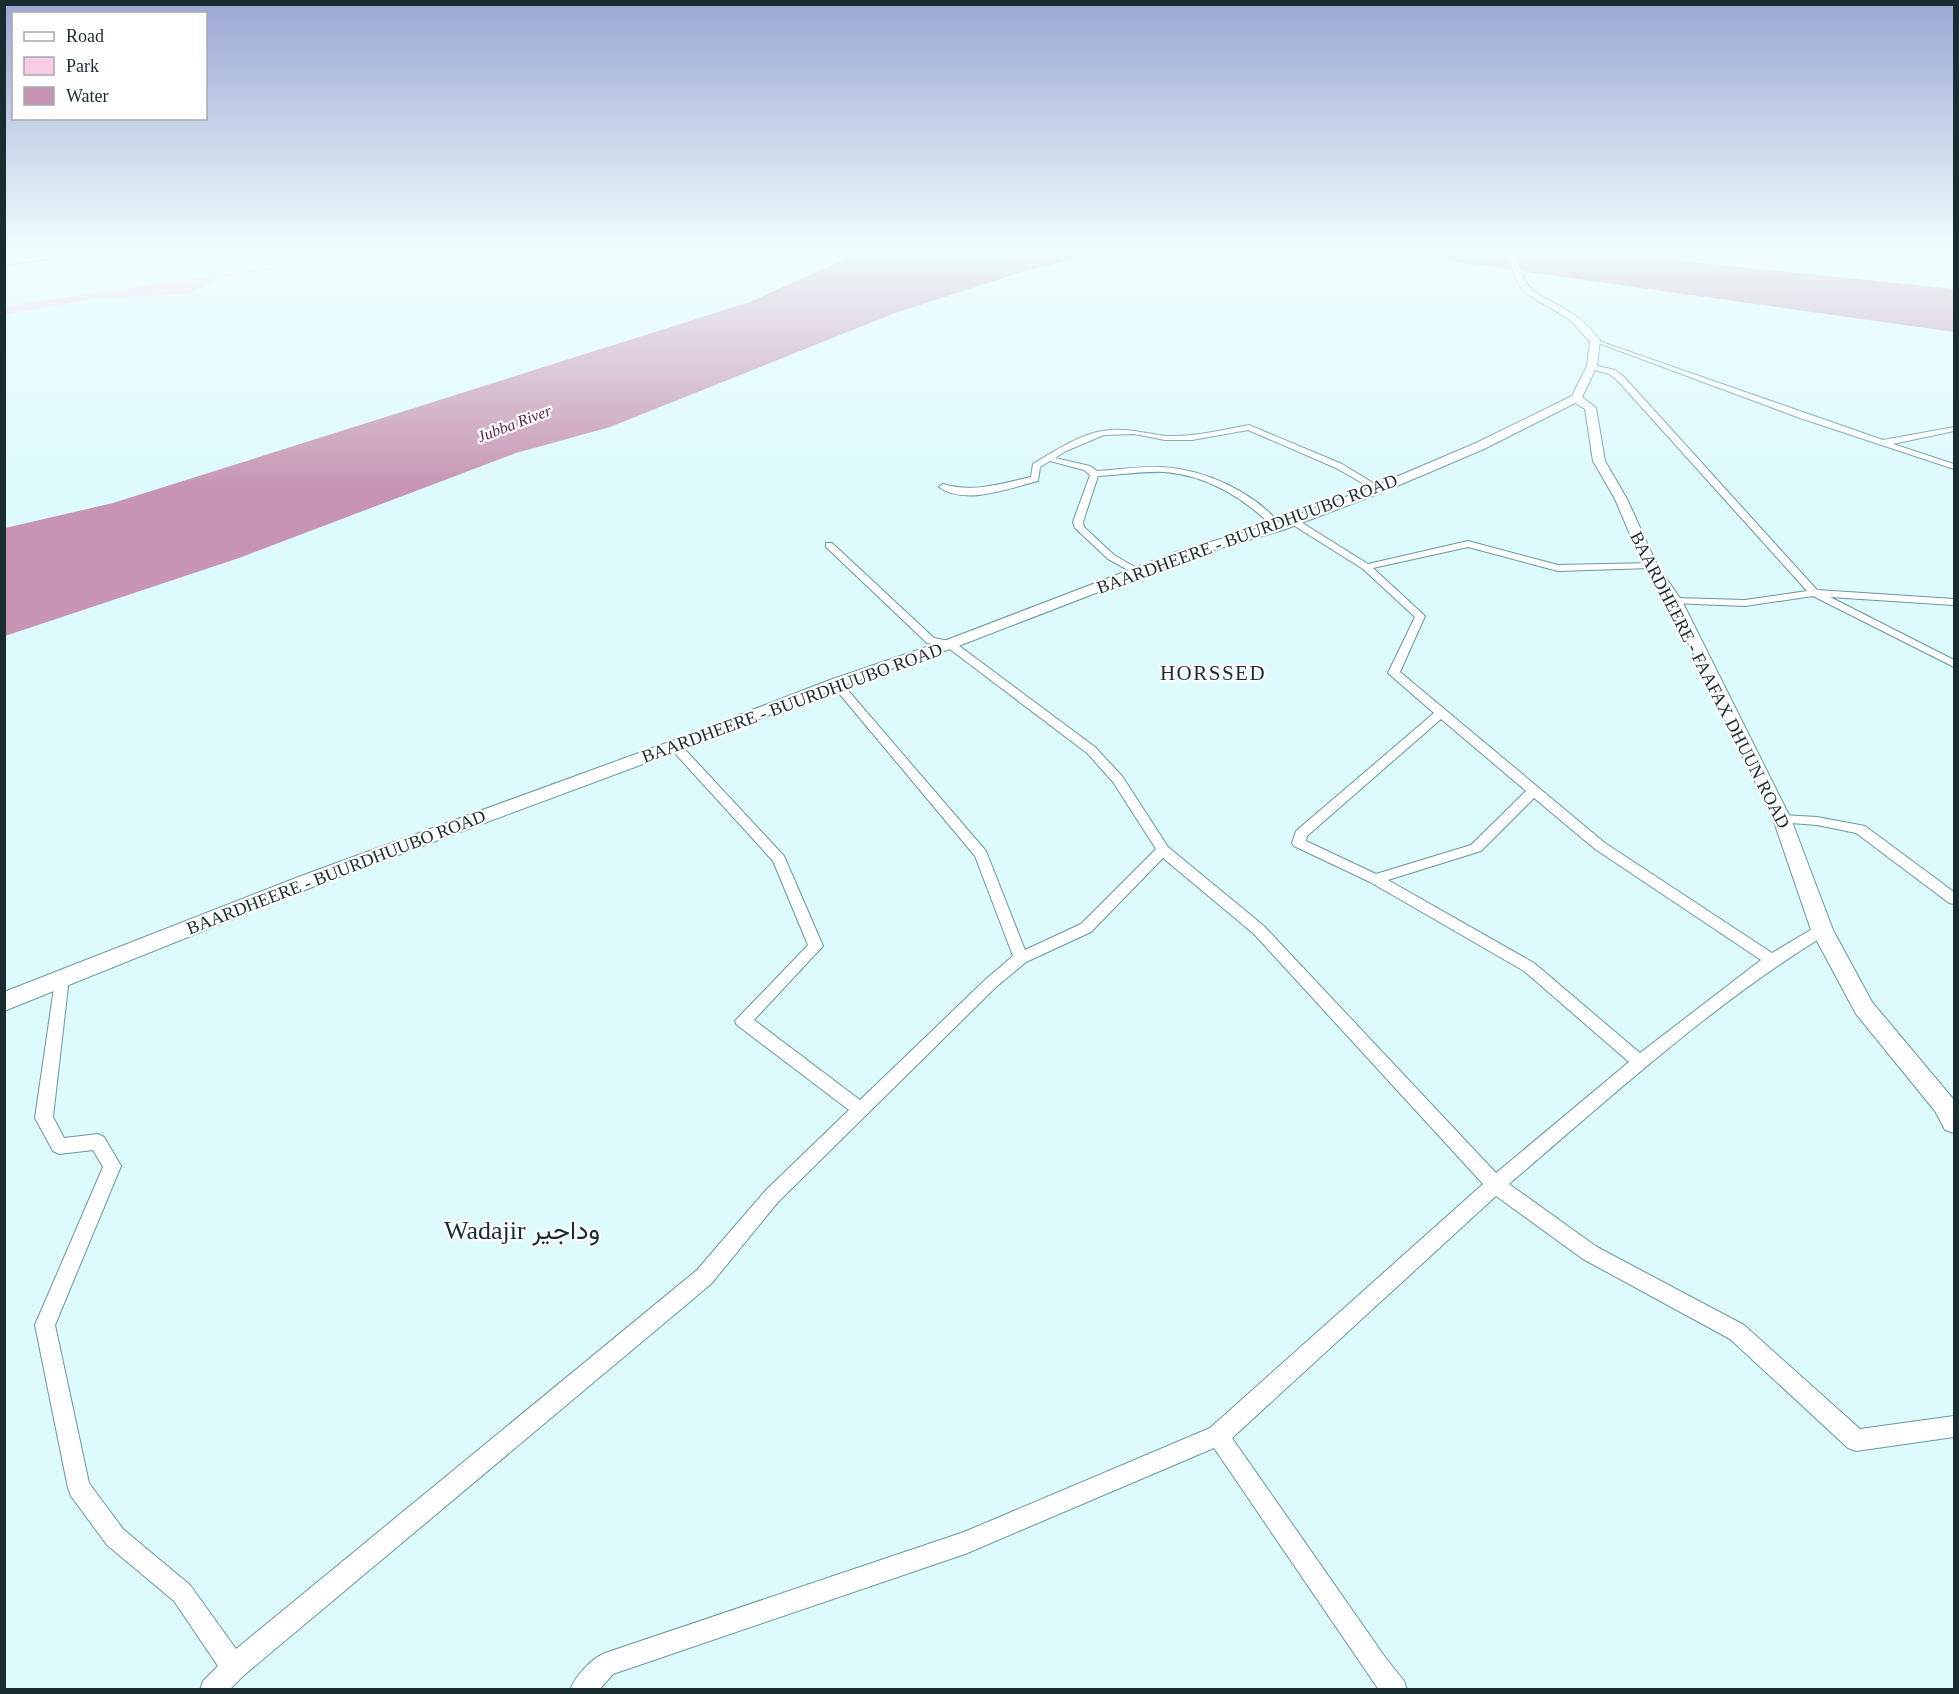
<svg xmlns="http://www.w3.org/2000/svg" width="1959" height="1694" viewBox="0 0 1959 1694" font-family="'Times New Roman',Vazirmatn,serif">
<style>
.green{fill:#f9cce6}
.water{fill:#c794b3}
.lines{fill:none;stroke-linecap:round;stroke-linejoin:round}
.street-casing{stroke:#6a979d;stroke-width:2}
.secondary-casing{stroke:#6a979d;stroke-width:2}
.street{fill:#fff;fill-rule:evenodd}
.secondary{fill:#fff;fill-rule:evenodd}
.labels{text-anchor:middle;stroke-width:4.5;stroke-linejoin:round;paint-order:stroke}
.far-water-label{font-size:16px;font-style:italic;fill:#591d46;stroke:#fff}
.street-label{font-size:18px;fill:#192c2f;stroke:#fff}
.quarter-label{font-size:21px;letter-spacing:1.5px;fill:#192c2f;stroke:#fff}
.near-quarter-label{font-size:26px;fill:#192c2f;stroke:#fff}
</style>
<rect width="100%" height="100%" fill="#ddfafd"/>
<path class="green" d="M311,252H405L219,277L189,294L100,298L5,314V306L297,264Z
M1595,252H1879L1891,262L1671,261Z"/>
<path class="water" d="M861,252H1109L1028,270L895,313L610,427L516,453L239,558L5,636V528L113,503L750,302Z
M1343,252H1595L1954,289V332L1443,260Z"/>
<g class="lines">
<g class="street-casing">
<path id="street" d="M75,252H95L4,265V261Z
M1593,339L1883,440L1954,427V431L1893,444L1954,464V469L1800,418L1593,341Z
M1589,364L1615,370L1624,377L1817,590L1954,599V605L1830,597L1954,660V667L1813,596L1745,606L1671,603L1670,601L1675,598L1745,600L1807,591L1618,381L1609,374L1589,368Z
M1249,425L1342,464L1383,489L1376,491L1336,468L1248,430L1192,440H1165L1134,434L1104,435L1066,451L1055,458L1090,466L1097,471C1118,470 1140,466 1161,467C1206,469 1255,493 1283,527L1275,529C1246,499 1207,475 1164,472C1142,471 1120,475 1098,476L1083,522L1084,527L1114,555L1140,570V574L1137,575L1108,559L1075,528L1073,522L1090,475L1084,470L1050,461L1040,467L1038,481C1010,488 965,506 939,487L943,484C974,493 1000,484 1031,477L1033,464C1053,452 1080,434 1103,431C1126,427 1145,434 1167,436C1195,437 1222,430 1249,425Z
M1290,519H1296L1368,564L1468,541L1558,565L1653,563L1655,565L1650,568L1558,571L1468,547L1373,568L1425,616L1400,672L1605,843L1772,953L1817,926H1827L1829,930L1827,934C1712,1004 1611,1097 1509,1184L1597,1247L1744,1325L1860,1429L1954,1416V1437L1856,1451L1848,1448L1730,1339L1583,1259L1496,1196L1232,1438L1385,1657L1404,1681L1407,1690H1379L1214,1448L965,1554L613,1674L599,1690H570C576,1675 591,1659 605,1653L964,1532L1210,1428L1483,1184L1254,934L1163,858L1091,932L1026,962L996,987L778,1202L711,1284L243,1676L229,1690H200L203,1681L218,1666L174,1601L107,1545L71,1496L68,1488L35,1325L103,1167L93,1150L59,1154L53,1151L35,1118L56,974L61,972L66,974L69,978L53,1117L64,1138L98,1134L104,1137L121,1166L55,1325L89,1483L123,1529L190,1585L236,1649L697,1270L766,1190L849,1110L737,1025L735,1021L808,945L773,861L671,749L669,746L671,743H679L784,856L823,946L754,1020L860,1100L986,979L1013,956L975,856L832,685V681H840L986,851L1025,950L1081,924L1156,849L1113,782L1087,753L947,647L927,643L826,547V543H832L934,638L954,642L1095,747L1122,776L1168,847L1264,926L1496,1173L1629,1062L1524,971L1370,882L1294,846L1292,843L1296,831L1434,713L1388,673L1415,617L1363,569L1290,523ZM1441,719L1526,791L1471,845L1376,874L1306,841L1307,836ZM1534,798L1595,849L1761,960L1640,1053L1534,963L1388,880L1481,851Z
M1782,815L1817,817L1865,826L1954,892V904L1949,903L1856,833L1817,825L1777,822L1775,819Z"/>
</g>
<g class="secondary-casing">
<path id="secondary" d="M1508,252H1516C1525,299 1539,291 1573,314C1583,320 1592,331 1600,340L1597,366L1582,397L1596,408L1605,461L1627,499L1657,565L1682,601L1791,819L1833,930L1872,1002L1954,1100V1133L1945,1130L1935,1111L1856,1014L1811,930L1773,819L1668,601L1643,565L1615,499L1593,461L1585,409L1575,403L1484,449L1383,492L1283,530L1189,557L956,647L842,686L681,750L315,886L4,1011V992L301,876L669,742L830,680L944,641L1179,551L1273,524L1375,486L1476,443L1572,396L1587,366L1590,341C1581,334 1576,324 1567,318C1532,294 1517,301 1508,252Z"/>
</g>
<use href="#street" class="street"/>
<use href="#secondary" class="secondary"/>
</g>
<linearGradient id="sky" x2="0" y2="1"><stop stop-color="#9ba7d3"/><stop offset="0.51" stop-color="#f0fdfe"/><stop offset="1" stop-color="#f0fdfe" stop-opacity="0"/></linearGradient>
<rect width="1959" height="490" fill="url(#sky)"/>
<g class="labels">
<g class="far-water-label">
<text transform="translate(514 423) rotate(-21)" y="6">Jubba River</text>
</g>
<g class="street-label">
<text transform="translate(1247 534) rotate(-20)" y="6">BAARDHEERE - BUURDHUUBO ROAD</text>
<text transform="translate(1710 680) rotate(63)" y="6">BAARDHEERE - FAAFAX DHUUN ROAD</text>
<text transform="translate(792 703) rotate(-20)" y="6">BAARDHEERE - BUURDHUUBO ROAD</text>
<text transform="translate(336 872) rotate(-21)" y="6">BAARDHEERE - BUURDHUUBO ROAD</text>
</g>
<g class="quarter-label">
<text x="1213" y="680">HORSSED</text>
</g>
<g class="near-quarter-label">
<text x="522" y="1239">Wadajir وداجير</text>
</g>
</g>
<rect width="1959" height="1694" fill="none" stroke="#192c2f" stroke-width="12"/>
<rect x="12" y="12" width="195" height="108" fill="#ffffff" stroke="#a3abac" stroke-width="1.5"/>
<rect x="24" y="32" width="30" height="9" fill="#ffffff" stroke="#a3abac" stroke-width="1.5"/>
<text x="66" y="42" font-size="18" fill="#192c2f">Road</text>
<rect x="24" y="57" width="30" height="18" fill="#f9cce6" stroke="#a3abac" stroke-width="1.5"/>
<text x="66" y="72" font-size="18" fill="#192c2f">Park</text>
<rect x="24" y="87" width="30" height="18" fill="#c794b3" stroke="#a3abac" stroke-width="1.5"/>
<text x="66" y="102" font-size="18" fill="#192c2f">Water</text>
</svg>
